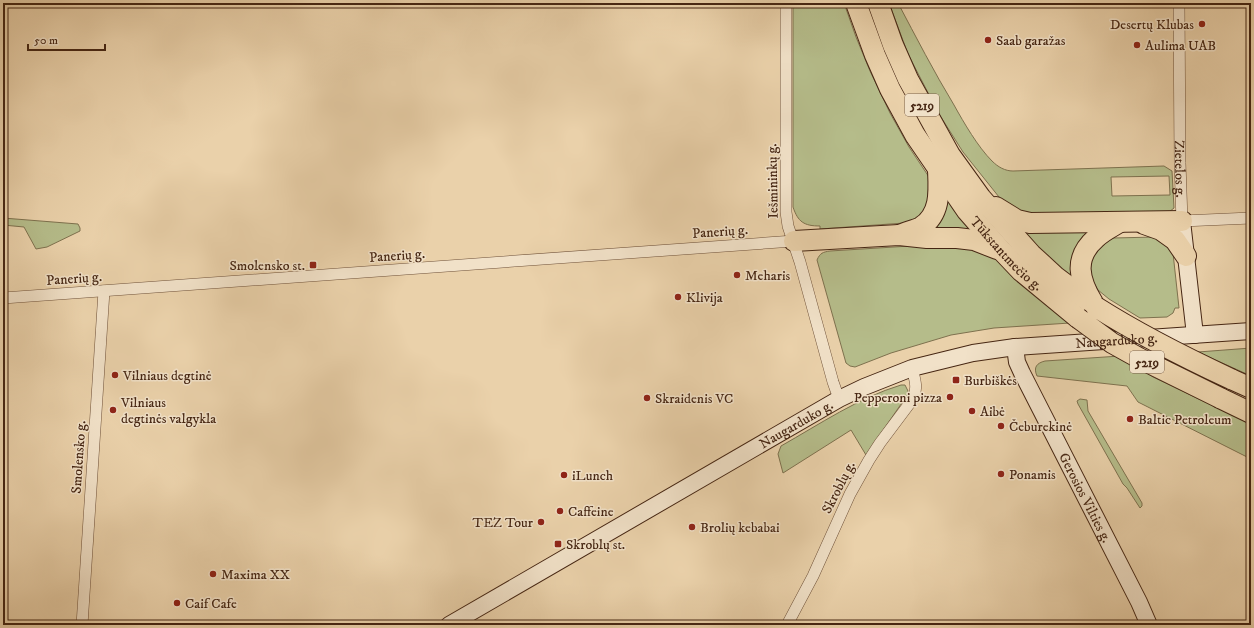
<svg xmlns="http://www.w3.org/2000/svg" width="1254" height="628" viewBox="0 0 1254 628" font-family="'IM FELL DW Pica',serif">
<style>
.green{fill:#b5bc8a;stroke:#7e714e;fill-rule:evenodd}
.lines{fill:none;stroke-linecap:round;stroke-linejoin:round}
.street-casing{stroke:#6f5139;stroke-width:12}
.secondary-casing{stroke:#462613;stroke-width:18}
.highway-casing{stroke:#462613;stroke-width:22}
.street{stroke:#f1e1c8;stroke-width:11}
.secondary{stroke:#f1e1c8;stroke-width:16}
.highway{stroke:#ead1aa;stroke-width:20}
.highway-bridge-casing{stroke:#462613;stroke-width:22;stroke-linecap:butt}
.highway-bridge{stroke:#ead1aa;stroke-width:20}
.poi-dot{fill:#8f2418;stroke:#f1e1c8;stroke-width:1.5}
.labels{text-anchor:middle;stroke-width:3;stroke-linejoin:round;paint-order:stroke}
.shield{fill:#f1e1c8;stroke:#795e49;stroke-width:1}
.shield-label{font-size:13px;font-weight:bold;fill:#462613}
.poi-label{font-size:14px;fill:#462613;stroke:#f1e1c8;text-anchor:start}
.street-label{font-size:14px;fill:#462613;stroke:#f1e1c8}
</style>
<rect width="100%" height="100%" fill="#ead1aa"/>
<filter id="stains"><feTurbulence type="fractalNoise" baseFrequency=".005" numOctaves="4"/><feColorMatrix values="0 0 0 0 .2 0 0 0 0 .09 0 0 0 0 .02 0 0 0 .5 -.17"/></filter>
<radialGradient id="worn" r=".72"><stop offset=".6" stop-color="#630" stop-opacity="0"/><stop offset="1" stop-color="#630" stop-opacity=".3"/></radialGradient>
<path class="green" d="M793,3H844L856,37L870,71L890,113L909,147L929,177L934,193L921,218L904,223L820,229V226C804,226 798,222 793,207Z
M889,3H898C916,37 934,72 954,105C964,123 978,147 992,161C998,167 1005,171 1013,171L1164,166L1172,171L1174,208L1169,212L1034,217L1007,207L963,152L939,114L908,54ZM1169,176L1170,195L1112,196L1111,177Z
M947,198L976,229L921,232Z
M3,218L78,224L80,228V231L47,247L36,249L24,227L3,225Z
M1098,229L1077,284L1048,259L1021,230Z
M1156,237L1164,241L1173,253L1179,308H1175L1173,313L1167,317L1140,318L1109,299L1098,290L1090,276V261L1092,256L1106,240L1113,238Z
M958,243L988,251L1070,323L994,328L951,335L891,353L855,367L850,366L846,363L817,260C820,253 823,252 830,251Z
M1251,348V376L1198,352Z
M1120,356L1153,377L1251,424V459L1138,402L1127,386L1037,376C1033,367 1037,363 1045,361Z
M901,385H905L908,391V394L866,455L851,430L783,473L778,454L781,446C820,424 858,398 901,385Z
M1080,399L1087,400L1088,411L1142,503V506L1140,508L1127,488L1123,484L1078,404L1077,401Z"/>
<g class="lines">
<g class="street-casing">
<g id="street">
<path d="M786,3V212L788,226L800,262L833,382L839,399"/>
<path id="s1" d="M1179,3L1180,163L1182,221L1251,218"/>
<path d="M3,298L794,241"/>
<path d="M82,625L104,291"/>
<path d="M787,625L813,576L850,494L869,460L880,443L913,399C918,388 915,380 912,368"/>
</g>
</g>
<g class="secondary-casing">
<g id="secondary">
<path d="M1182,221L1195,335"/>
<path id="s2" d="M1015,347L1017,362L1022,373L1139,602L1149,625"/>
<path id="s3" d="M449,625L839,399L864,387L912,368L973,353L1015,347L1251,331"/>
</g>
</g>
<g class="highway-casing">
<g id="highway">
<path id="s4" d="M856,3L875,55L890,89L915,135L967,211L1002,251L1021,271L1078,318"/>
<path d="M878,3L893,45L908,79L950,155L981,198L1031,254L1056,277L1096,307"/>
<path d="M996,207L1017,220L1030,223L1182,221"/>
<path d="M1144,224L1161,230L1175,240L1186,256"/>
<path d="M900,235C906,232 915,230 921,227C941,214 939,191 938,170"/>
<path d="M794,241L899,235L927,238H957L974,240L997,249"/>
<path d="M1093,303C1079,280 1073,258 1096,238C1103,231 1112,227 1120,222"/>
<path d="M1231,379L1251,388"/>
<path d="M1220,398L1251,413"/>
</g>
</g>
<use href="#street" class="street"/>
<use href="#secondary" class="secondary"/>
<use href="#highway" class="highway"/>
<g class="highway-bridge-casing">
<path id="highway-bridge" d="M1096,307C1140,335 1184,357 1231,379
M1078,318L1112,343L1139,358L1220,398"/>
</g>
<use href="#highway-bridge" class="highway-bridge"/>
</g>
<g class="poi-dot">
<circle cx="1202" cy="24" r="4"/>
<circle cx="988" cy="40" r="4"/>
<circle cx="1137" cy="45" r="4"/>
<rect x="309" y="261" width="8" height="8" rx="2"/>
<circle cx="737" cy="275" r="4"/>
<circle cx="678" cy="297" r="4"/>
<circle cx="115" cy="375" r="4"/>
<rect x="952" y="376" width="8" height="8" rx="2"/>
<circle cx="950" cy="397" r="4"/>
<circle cx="647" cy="398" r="4"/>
<circle cx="113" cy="410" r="4"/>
<circle cx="972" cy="411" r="4"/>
<circle cx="1130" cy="419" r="4"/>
<circle cx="1001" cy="426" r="4"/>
<circle cx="1001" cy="474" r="4"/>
<circle cx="564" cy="475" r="4"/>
<circle cx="560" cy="511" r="4"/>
<circle cx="541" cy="522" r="4"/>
<circle cx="692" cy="527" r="4"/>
<rect x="554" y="540" width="8" height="8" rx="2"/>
<circle cx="213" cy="574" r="4"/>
<circle cx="177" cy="603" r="4"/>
</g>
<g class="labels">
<g class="shield">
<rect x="905" y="94" width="34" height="22" rx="3"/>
<rect x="1130" y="351" width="34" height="22" rx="3"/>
</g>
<g class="shield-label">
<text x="922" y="110">5219</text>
<text x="1147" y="367">5219</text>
</g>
<g class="poi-label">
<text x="1194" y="29" text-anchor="end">Desertų Klubas</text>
<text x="996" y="45">Saab garažas</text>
<text x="1145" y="50">Aulima UAB</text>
<text x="305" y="270" text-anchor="end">Smolensko st.</text>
<text x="745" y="280">Meharis</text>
<text x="686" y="302">Klivija</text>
<text x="123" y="380">Vilniaus degtinė</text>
<text x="964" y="385">Burbiškės</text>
<text x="942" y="402" text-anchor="end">Pepperoni pizza</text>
<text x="655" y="403">Skraidenis VC</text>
<text x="121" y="407">Vilniaus<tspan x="121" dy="16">degtinės valgykla</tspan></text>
<text x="980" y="416">Aibė</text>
<text x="1138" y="424">Baltic Petroleum</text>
<text x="1009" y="431">Čeburekinė</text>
<text x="1009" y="479">Ponamis</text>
<text x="572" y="480">iLunch</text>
<text x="568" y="516">Caffeine</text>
<text x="533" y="527" text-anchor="end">TEZ Tour</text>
<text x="700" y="532">Brolių kebabai</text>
<text x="566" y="549">Skroblų st.</text>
<text x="221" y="579">Maxima XX</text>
<text x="185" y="608">Caif Cafe</text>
</g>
<g class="street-label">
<text dy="5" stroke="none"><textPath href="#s1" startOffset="166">Zietelos g.</textPath></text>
<text transform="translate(772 181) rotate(-91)" y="5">Iešmininkų g.</text>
<text transform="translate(720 231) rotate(-4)" y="5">Panerių g.</text>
<text dy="5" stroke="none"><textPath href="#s4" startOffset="295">Tūkstantmečio g.</textPath></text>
<text transform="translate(397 255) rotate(-4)" y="5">Panerių g.</text>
<text transform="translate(74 278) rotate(-4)" y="5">Panerių g.</text>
<text dy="5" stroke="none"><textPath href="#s3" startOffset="737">Naugarduko g.</textPath></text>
<text dy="5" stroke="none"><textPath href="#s3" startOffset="401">Naugarduko g.</textPath></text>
<text transform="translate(78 457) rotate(-86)" y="5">Smolensko g.</text>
<text transform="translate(838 487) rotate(-63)" y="5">Skroblų g.</text>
<text dy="5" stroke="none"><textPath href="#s2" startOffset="167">Gerosios Vilties g.</textPath></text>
</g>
</g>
<rect width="1254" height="628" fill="none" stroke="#ead1aa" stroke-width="16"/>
<rect x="4" y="4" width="1246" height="620" fill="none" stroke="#462613" stroke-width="2"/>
<rect x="8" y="8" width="1238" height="612" fill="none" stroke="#462613"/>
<path d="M28 44v6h77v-6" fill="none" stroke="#462613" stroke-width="2"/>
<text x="34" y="44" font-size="12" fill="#462613" stroke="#f1e1c8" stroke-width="3" paint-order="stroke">50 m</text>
<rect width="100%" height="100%" filter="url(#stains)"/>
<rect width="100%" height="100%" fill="url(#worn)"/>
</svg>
